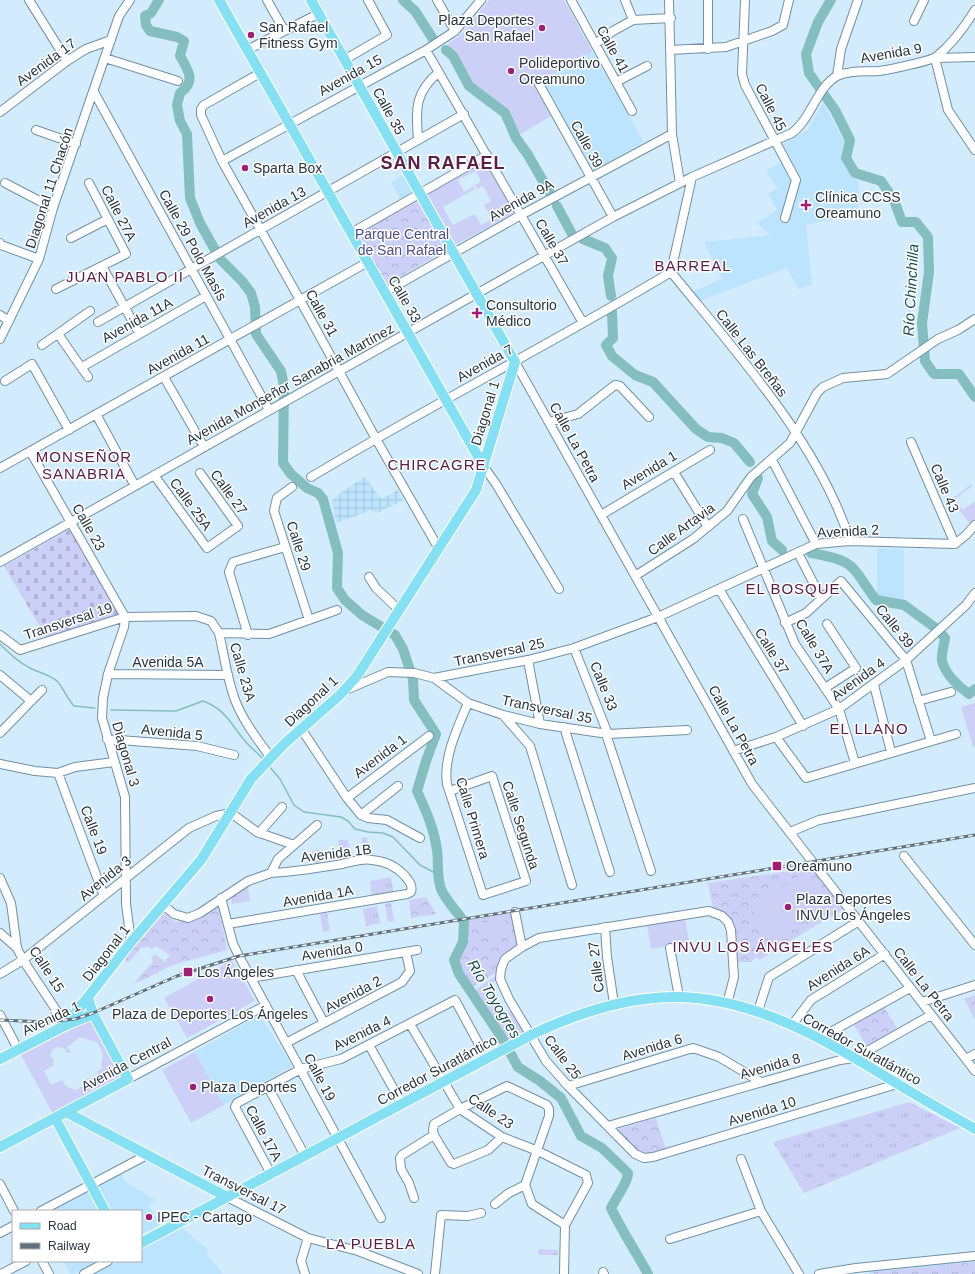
<svg xmlns="http://www.w3.org/2000/svg" width="975" height="1274" viewBox="0 0 975 1274" font-family="Arial,sans-serif">
<style>
.built{fill:#bde4fe}
.industrial{fill:url(#industrial-grid)}
.grass{fill:url(#grass-tufts)}
.forest{fill:url(#forest-crowns)}
.cemetery{fill:url(#cemetery-stones)}
.garden{fill:#ccd0f7;fill-rule:evenodd}
.lines{fill:none;stroke-linecap:round;stroke-linejoin:round}
.stream{stroke:#84bebe;stroke-width:1.5}
.river{stroke:#84bebe;stroke-width:10}
.minor-casing{stroke:#7390a3;stroke-width:10}
.major-casing{stroke:#fff;stroke-width:12}
.minor{stroke:#fff;stroke-width:8}
.major{stroke:#85e0f4;stroke-width:10}
.rail-casing{stroke:#61717d;stroke-width:3}
.rail{stroke:#fff;stroke-width:1.5;stroke-dasharray:4.5;stroke-linecap:butt}
.poi-dot{fill:#9d2076;stroke:#fff;stroke-width:1.5}
.labels{text-anchor:middle;stroke-width:3;stroke-linejoin:round;paint-order:stroke}
.poi-label{font-size:14px;fill:#29353e;stroke:#fff;text-anchor:start}
.street-label{font-size:14px;fill:#29353e;stroke:#fff}
.park-label{font-size:14px;fill:#4c4e85;stroke:#fff}
.neighbourhood-label{font-size:15px;letter-spacing:1px;fill:#5b2046;stroke:#fff}
.water-label{font-size:15px;font-style:italic;fill:#1a4e4e;stroke:#fff}
.district-label{font-size:18px;font-weight:bold;letter-spacing:1px;fill:#5b2046;stroke:#fff}
</style>
<defs>
<pattern id="industrial-grid" width="8" height="8" patternUnits="userSpaceOnUse"><rect width="8" height="8" fill="#bde4fe"/><path d="M0 4h8M4 0v8" fill="none" stroke="#a2c4db"/></pattern>
<pattern id="grass-tufts" width="24" height="20" patternUnits="userSpaceOnUse"><rect width="24" height="20" fill="#ccd0f7"/><path d="M3 7l-1-3M5 7V3M7 7l1-3M15 17l-1-3M17 17v-4M19 17l1-3" fill="none" stroke="#afb3d5"/></pattern>
<pattern id="forest-crowns" width="20" height="18" patternUnits="userSpaceOnUse"><rect width="20" height="18" fill="#ccd0f7"/><path d="M2 6a3 3 0 1 1 6 0M12 15a3 3 0 1 1 6 0" fill="none" stroke="#afb3d5"/></pattern>
<pattern id="cemetery-stones" width="16" height="16" patternUnits="userSpaceOnUse"><rect width="16" height="16" fill="#ccd0f7"/><path d="M2 7V4a2 2 0 0 1 4 0v3zM10 15v-3a2 2 0 0 1 4 0v3z" fill="#afb3d5"/></pattern>
</defs>
<rect width="100%" height="100%" fill="#d3ecfd"/>
<path class="built" d="M592,51L644,142L596,169L592,168L542,80Z
M823,103L844,140L841,155L844,165L851,176L859,182L858,214L806,225L812,284L798,289L787,268L699,301L692,292L722,279L704,242L770,235L757,223L777,210L768,194L777,188L766,170L781,162L774,149L808,129Z
M403,175L412,192L400,199L391,182Z
M877,548L904,549V603L877,597Z
M260,1015L292,1066L224,1105L195,1052Z
M121,1174L126,1182L156,1200L148,1205L161,1224L141,1235V1211H111L98,1187Z
M89,1191L100,1211H52Z
M182,1228L209,1250L206,1254L221,1271L222,1274H94L119,1261H141V1249Z
M956,1259H975V1274H869V1271Z
M63,1261H98L75,1274H70Z"/>
<path class="industrial" d="M365,477L381,499L398,490L403,500L377,513L372,510L336,523L332,501L343,491Z"/>
<path class="grass" d="M367,837L370,856L365,857L361,838Z
M318,849L321,865H315L312,851Z
M391,877L394,894L372,898L370,881Z
M248,886L250,901L232,904L231,898Z
M391,903L394,921L388,922L385,904Z
M377,906L380,923L366,926L363,909Z
M327,913L330,931L323,932L320,914Z
M909,1102L960,1128L804,1193L773,1142Z"/>
<path class="forest" d="M419,198L448,249L386,285L356,234Z
M338,840H348L352,861L341,862Z
M810,865L843,909L759,960L756,957L751,962H738L733,928L726,914L713,909L708,883L790,871L789,868Z
M426,897L436,914L411,918L409,900Z
M218,901L227,950L173,965L141,981L134,983L153,962L151,958L155,954L165,962L170,955L156,946L152,949L146,946L144,949L142,947L128,963L123,959L162,912L176,922L193,919Z
M513,912L518,946L497,972L472,987L457,960L466,943L467,920Z
M975,995V1020L964,999Z
M884,1007L898,1030L867,1047L854,1025Z
M656,1118L666,1150L646,1155L636,1151L615,1130Z
M539,1249L558,1250V1255H538Z
M975,1262V1274H874L873,1272Z"/>
<path class="cemetery" d="M70,529L120,615L46,637L4,566Z"/>
<path class="garden" d="M489,0H564L592,51L534,85L551,116L519,135L505,108L487,99L473,85L448,44L463,33Z
M485,163L514,213L453,246L425,195ZM476,171L481,182L475,185L477,189L483,186L491,201L484,205L492,219L481,225L475,214L453,225L443,207L475,189L474,186L464,192L458,180Z
M971,484L972,486L955,499L963,510L974,502L975,503V520L971,525L951,500Z
M975,703V747H973L961,707Z
M805,873L826,907L771,940L750,906Z
M505,918L508,933L480,939L477,924Z
M685,918L689,942L651,949L647,925Z
M232,960L255,1001L187,1038L164,998Z
M497,975L495,981L489,985L494,994L489,997L500,1017L511,1011L523,1032L506,1041L474,991Z
M92,1019L123,1077L53,1114L21,1055ZM80,1037L98,1043L103,1055L101,1065L103,1067L98,1071V1076L84,1080L82,1086L76,1090L67,1087L62,1080L51,1085L44,1071L53,1066L54,1061L50,1055L53,1049L58,1047L64,1048L67,1053L71,1052L67,1047C73,1044 75,1040 80,1037Z
M195,1052L224,1105L191,1123L162,1070Z"/>
<g class="lines">
<path class="stream" d="M0,644C9,653 18,662 30,668C39,673 50,674 58,682C63,688 67,698 74,706L95,708
M111,710L176,711L203,701C227,710 231,725 246,742C252,749 259,754 264,760
M269,766L280,779L294,805L304,812L341,817L348,821L355,829L368,832L383,833L393,837L420,865L437,874"/>
<path class="river" d="M159,0L151,13L145,16L146,25L150,31L177,37L184,41L180,56C189,71 196,82 180,93L177,105L180,121L187,134L190,198L200,223L220,259L242,281L251,293L255,307L256,334L281,371L284,386L283,463L291,474L307,488L318,493L323,499L338,553L337,588L345,600L362,615L395,635L403,649L413,679L414,700L436,734L426,761L417,791C426,811 434,828 437,850C439,864 436,874 441,889C446,901 457,911 464,922L463,942L454,960L459,974L502,1038L518,1067L540,1081L561,1098L581,1136L602,1148L628,1173C628,1182 616,1198 611,1208C622,1231 636,1252 648,1274
M403,0L415,11L433,39
M831,0L818,22L806,54L809,73L835,110L850,140L846,158L855,173L881,181L894,200L902,222H916L928,237L929,272L922,323L925,361L934,374H959L975,397
M446,50L453,56L469,86L505,113L516,138L528,155L550,193
M557,206L572,234
M583,239L605,248L612,258L608,276L611,296
M612,312L613,338L606,345L612,356L635,375L653,382L696,429L708,437L722,438L734,443L750,462
M758,478L752,494L767,517L772,541L782,550
M811,553C857,561 850,565 876,600L904,605L937,629L945,638C944,645 941,655 942,661C945,674 959,687 969,694L975,689"/>
<g class="minor-casing">
<path id="minor" d="M29,0L67,61
M267,0L284,30
M437,0L455,31
M571,0L632,111
M625,0L633,20
M669,0L672,134L680,183
M745,0L742,74L745,85L796,180L785,218
M914,21L924,0
M595,44L613,31L633,20L671,18
M708,49V0
M247,50L318,14
M426,50L583,323
M670,50L726,47L772,31L783,25L789,0
M105,58L178,81
M935,58L948,110L975,150
M935,58L975,57
M344,60L387,35L368,0
M260,73L204,105L201,109V115L222,161L300,300L376,439L439,549
M837,76L841,49L858,0
M616,82L647,66
M539,84L613,217
M94,92L269,410
M0,112L67,61L86,49L111,40
M36,130L76,144
M418,140C416,109 414,93 439,72
M222,161L426,50L455,31L481,0
M5,183L53,208
M351,233L487,155
M71,238L108,219
M0,243L1,245L39,259
M102,266L139,333
M671,272C735,351 819,443 850,541
M671,272L692,177
M56,289L126,254L89,183
M385,292L521,215L672,134
M0,315L9,321
M98,322L464,114
M58,334L88,377
M0,339L39,259L53,208L119,16L130,0
M42,345L90,311
M515,362L752,784L975,1071
M82,367L206,296
M164,377L204,447
M5,381L32,364L69,430
M96,414L135,486
M549,422L578,414L615,385L620,386L649,417
M911,442L955,544
M30,451L125,617
M772,460L816,544
M484,467L496,484L559,589
M0,468L368,262
M674,472L708,527
M154,475L207,548L238,526L200,473
M311,477C429,406 553,343 671,272
M292,487L277,498L274,511L309,620
M601,515L710,450
M743,519L795,644L839,709L855,763
M798,553L821,598
M0,562L613,217L692,177L792,133C811,119 817,87 837,76C849,70 866,72 879,71C888,70 930,61 936,57C952,44 964,28 975,10
M635,576L693,539L727,511L751,477L790,443L817,393L823,387L843,378L887,374L938,339L958,330L975,319
M369,577L376,588L398,609
M719,589L803,726
M125,617L124,627L108,674L103,698L102,718L125,797L126,904L131,942
M785,623L806,613L841,581L906,660L931,741
M219,633C224,655 227,678 235,700C243,721 258,740 271,758
M0,635L20,650L125,617L196,616L211,621L219,633L269,634L337,610
M248,635L229,572L233,562L285,547
M574,648L608,734
M528,660L540,724
M108,674L228,675
M0,675L31,701
M434,678L468,703L503,715L540,724L608,734L687,730
M874,685L891,752
M825,688L856,668L827,624
M346,690L388,672L414,673L434,678L528,660L574,648L658,617L816,544L850,541L955,544L966,535L975,525
M918,701L951,692
M503,715L530,746L572,885
M564,727L610,872
M302,730L347,798L361,815L368,818L387,820L420,838
M0,733L42,690
M606,734L651,871
M776,737L806,778L956,734
M107,739L197,746L234,755
M733,751L776,737L839,709L906,660L966,605L975,593
M0,764L35,771L58,773L75,767L114,762
M58,773L104,896
M450,791L492,776L526,881L483,895L447,784C443,757 458,727 468,703
M347,798L429,736
M361,815L398,786
M790,832L819,820L975,788
M259,833L282,807
M904,856L975,945
M0,878L11,903L17,948
M221,898L233,944L240,958L381,1218
M163,905L174,914L188,918L200,913L248,881L271,873L278,859L317,825
M515,912L522,947
M228,924L407,894L411,892C413,885 409,881 405,876C396,866 384,861 372,860C363,858 351,862 342,864C318,868 295,872 271,873
M605,927L607,957L614,1004
M0,933L17,948L23,960L66,1025
M670,948L679,997
M296,970L324,1023
M0,974L23,960L189,828L216,816L231,813L257,832L294,845
M251,978L417,950
M922,1002L975,985
M727,1004L734,977L731,930L728,922L722,916L709,911L539,938L522,947L505,959L501,969L500,979L509,999L546,1061L568,1086L635,1154L644,1158L653,1157L897,1084
M758,1011L769,977L859,921
M0,1015L18,1049
M410,1024L460,1109L502,1137L538,1151L586,1175L588,1183L565,1225L564,1274
M792,1025L811,1000L885,954
M820,1038L910,988
M286,1043L402,982L410,971L406,952
M369,1045L402,1104
M966,1059L975,1054
M128,1079L266,1005
M568,1086L693,1048L719,1057L761,1082
M268,1087L305,1156
M608,1126L840,1060L855,1058L931,1015
M434,1135L451,1163L454,1164L488,1150L502,1137
M741,1159L761,1211L799,1274
M271,1174L235,1107L237,1103L301,1069L341,1059L455,1000L481,1048
M0,1184L14,1211
M525,1185L532,1204L565,1225
M227,1197L308,1238L358,1251L418,1274
M414,1198L409,1183L401,1169L400,1158L402,1155L434,1135L433,1130L434,1124L460,1109L507,1086L547,1105L549,1109V1116L525,1185L509,1193L495,1204
M41,1211L145,1156
M0,1233L13,1226
M670,1239L761,1211
M42,1261L49,1274
M603,1272L604,1274
M1,1274L26,1261
M84,1274L108,1261
M305,1274L301,1261L308,1238
M435,1274L441,1215L468,1216L481,1213
M819,1274L856,1268L975,1256"/>
</g>
<g class="major-casing">
<path id="major" d="M219,0L484,467
M66,1025L131,942L201,860L251,779L284,744L340,695L357,676L476,490L515,362L311,0
M0,1059L66,1025L93,1014
M66,1112L227,1197
M55,1118L105,1211
M0,1147L128,1079L93,1014L88,998
M141,1243L531,1035C577,1013 627,996 679,997C760,999 830,1043 896,1083C922,1099 949,1114 975,1129"/>
</g>
<use href="#minor" class="minor"/>
<use href="#major" class="major"/>
<g class="rail-casing">
<path id="rail" d="M0,1020L46,1022L75,1019L93,1013L177,976L239,956L975,835"/>
</g>
<use href="#rail" class="rail"/>
</g>
<g class="poi-dot">
<circle cx="542" cy="28" r="4"/>
<circle cx="251" cy="35" r="4"/>
<circle cx="511" cy="71" r="4"/>
<circle cx="245" cy="168" r="4"/>
<path d="M804 199h4v4h4v4h-4v4h-4v-4h-4v-4h4z"/>
<path d="M475 307h4v4h4v4h-4v4h-4v-4h-4v-4h4z"/>
<rect x="772" y="861" width="10" height="10" rx="2"/>
<circle cx="788" cy="907" r="4"/>
<rect x="183" y="967" width="10" height="10" rx="2"/>
<circle cx="210" cy="999" r="4"/>
<circle cx="193" cy="1087" r="4"/>
<circle cx="149" cy="1217" r="4"/>
</g>
<g class="labels">
<g class="poi-label">
<text x="534" y="25" text-anchor="end">Plaza Deportes<tspan x="534" dy="16">San Rafael</tspan></text>
<text x="259" y="32">San Rafael<tspan x="259" dy="16">Fitness Gym</tspan></text>
<text x="519" y="68">Polideportivo<tspan x="519" dy="16">Oreamuno</tspan></text>
<text x="253" y="173">Sparta Box</text>
<text x="815" y="202">Clínica CCSS<tspan x="815" dy="16">Oreamuno</tspan></text>
<text x="486" y="310">Consultorio<tspan x="486" dy="16">Médico</tspan></text>
<text x="786" y="871">Oreamuno</text>
<text x="796" y="904">Plaza Deportes<tspan x="796" dy="16">INVU Los Ángeles</tspan></text>
<text x="197" y="977">Los Ángeles</text>
<text x="210" y="1019" text-anchor="middle">Plaza de Deportes Los Ángeles</text>
<text x="201" y="1092">Plaza Deportes</text>
<text x="157" y="1222">IPEC - Cartago</text>
</g>
<g class="street-label">
<text transform="translate(613 49) rotate(61)" y="5">Calle 41</text>
<text transform="translate(891 53) rotate(-10)" y="5">Avenida 9</text>
<text transform="translate(46 62) rotate(-36)" y="5">Avenida 17</text>
<text transform="translate(350 75) rotate(-29)" y="5">Avenida 15</text>
<text transform="translate(771 107) rotate(63)" y="5">Calle 45</text>
<text transform="translate(389 111) rotate(61)" y="5">Calle 35</text>
<text transform="translate(587 144) rotate(61)" y="5">Calle 39</text>
<text transform="translate(49 188) rotate(-72)" y="5">Diagonal 11 Chacón</text>
<text transform="translate(521 200) rotate(-29)" y="5">Avenida 9A</text>
<text transform="translate(274 207) rotate(-29)" y="5">Avenida 13</text>
<text transform="translate(119 213) rotate(63)" y="5">Calle 27A</text>
<text transform="translate(552 242) rotate(60)" y="5">Calle 37</text>
<text transform="translate(193 245) rotate(61)" y="5">Calle 29 Polo Masís</text>
<text transform="translate(405 299) rotate(60)" y="5">Calle 33</text>
<text transform="translate(322 313) rotate(61)" y="5">Calle 31</text>
<text transform="translate(137 320) rotate(-29)" y="5">Avenida 11A</text>
<text transform="translate(752 353) rotate(52)" y="5">Calle Las Breñas</text>
<text transform="translate(178 354) rotate(-29)" y="5">Avenida 11</text>
<text transform="translate(485 363) rotate(-29)" y="5">Avenida 7</text>
<text transform="translate(290 384) rotate(-29)" y="5">Avenida Monseñor Sanabria Martínez</text>
<text transform="translate(485 413) rotate(-73)" y="5">Diagonal 1</text>
<text transform="translate(575 442) rotate(61)" y="5">Calle La Petra</text>
<text transform="translate(649 470) rotate(-31)" y="5">Avenida 1</text>
<text transform="translate(945 488) rotate(67)" y="5">Calle 43</text>
<text transform="translate(229 492) rotate(54)" y="5">Calle 27</text>
<text transform="translate(191 504) rotate(54)" y="5">Calle 25A</text>
<text transform="translate(89 527) rotate(60)" y="5">Calle 23</text>
<text transform="translate(681 529) rotate(-36)" y="5">Calle Artavia</text>
<text transform="translate(848 531) rotate(-3)" y="5">Avenida 2</text>
<text transform="translate(299 546) rotate(72)" y="5">Calle 29</text>
<text transform="translate(68 621) rotate(-18)" y="5">Transversal 19</text>
<text transform="translate(895 626) rotate(51)" y="5">Calle 39</text>
<text transform="translate(815 646) rotate(59)" y="5">Calle 37A</text>
<text transform="translate(772 651) rotate(58)" y="5">Calle 37</text>
<text transform="translate(499 652) rotate(-12)" y="5">Transversal 25</text>
<text x="168" y="667">Avenida 5A</text>
<text transform="translate(243 672) rotate(74)" y="5">Calle 23A</text>
<text transform="translate(858 679) rotate(-36)" y="5">Avenida 4</text>
<text transform="translate(604 686) rotate(68)" y="5">Calle 33</text>
<text transform="translate(311 701) rotate(-43)" y="5">Diagonal 1</text>
<text transform="translate(547 709) rotate(12)" y="5">Transversal 35</text>
<text transform="translate(734 725) rotate(61)" y="5">Calle La Petra</text>
<text transform="translate(172 732) rotate(6)" y="5">Avenida 5</text>
<text transform="translate(126 754) rotate(74)" y="5">Diagonal 3</text>
<text transform="translate(380 756) rotate(-37)" y="5">Avenida 1</text>
<text transform="translate(473 818) rotate(73)" y="5">Calle Primera</text>
<text transform="translate(521 825) rotate(72)" y="5">Calle Segunda</text>
<text transform="translate(94 830) rotate(69)" y="5">Calle 19</text>
<text transform="translate(336 853) rotate(-7)" y="5">Avenida 1B</text>
<text transform="translate(105 878) rotate(-39)" y="5">Avenida 3</text>
<text transform="translate(318 896) rotate(-10)" y="5">Avenida 1A</text>
<text transform="translate(332 951) rotate(-9)" y="5">Avenida 0</text>
<text transform="translate(106 953) rotate(-52)" y="5">Diagonal 1</text>
<text transform="translate(596 967) rotate(-97)" y="5">Calle 27</text>
<text transform="translate(838 968) rotate(-32)" y="5">Avenida 6A</text>
<text transform="translate(47 969) rotate(57)" y="5">Calle 15</text>
<text transform="translate(924 984) rotate(52)" y="5">Calle La Petra</text>
<text transform="translate(353 994) rotate(-28)" y="5">Avenida 2</text>
<text transform="translate(51 1018) rotate(-25)" y="5">Avenida 1</text>
<text transform="translate(362 1033) rotate(-26)" y="5">Avenida 4</text>
<text transform="translate(652 1047) rotate(-17)" y="5">Avenida 6</text>
<text transform="translate(862 1049) rotate(29)" y="5">Corredor Suratlántico</text>
<text transform="translate(563 1057) rotate(53)" y="5">Calle 25</text>
<text transform="translate(126 1064) rotate(-28)" y="5">Avenida Central</text>
<text transform="translate(770 1066) rotate(-16)" y="5">Avenida 8</text>
<text transform="translate(437 1070) rotate(-28)" y="5">Corredor Suratlántico</text>
<text transform="translate(320 1077) rotate(62)" y="5">Calle 19</text>
<text transform="translate(491 1111) rotate(34)" y="5">Calle 23</text>
<text transform="translate(762 1111) rotate(-17)" y="5">Avenida 10</text>
<text transform="translate(264 1133) rotate(62)" y="5">Calle 17A</text>
<text transform="translate(244 1190) rotate(27)" y="5">Transversal 17</text>
</g>
<g class="park-label">
<text x="402" y="239">Parque Central<tspan x="402" dy="16">de San Rafael</tspan></text>
</g>
<g class="neighbourhood-label">
<text x="693" y="271">BARREAL</text>
<text x="125" y="282">JUAN PABLO II</text>
<text x="84" y="462">MONSEÑOR<tspan x="84" dy="17">SANABRIA</tspan></text>
<text x="437" y="470">CHIRCAGRE</text>
<text x="793" y="594">EL BOSQUE</text>
<text x="869" y="734">EL LLANO</text>
<text x="753" y="952">INVU LOS ÁNGELES</text>
<text x="371" y="1249">LA PUEBLA</text>
</g>
<g class="water-label">
<text transform="translate(911 290) rotate(-87)" y="5">Río Chinchilla</text>
<text transform="translate(494 999) rotate(59)" y="5">Río Toyogres</text>
</g>
<g class="district-label">
<text x="443" y="169">SAN RAFAEL</text>
</g>
</g>
<rect x="12" y="1210" width="130" height="52" fill="#ffffff" stroke="#a9aeb2"/>
<rect x="20" y="1223" width="20" height="6" fill="#85e0f4" stroke="#a9aeb2"/>
<text x="48" y="1230" font-size="12" fill="#29353e">Road</text>
<rect x="20" y="1243" width="20" height="6" fill="#61717d" stroke="#a9aeb2"/>
<text x="48" y="1250" font-size="12" fill="#29353e">Railway</text>
</svg>
